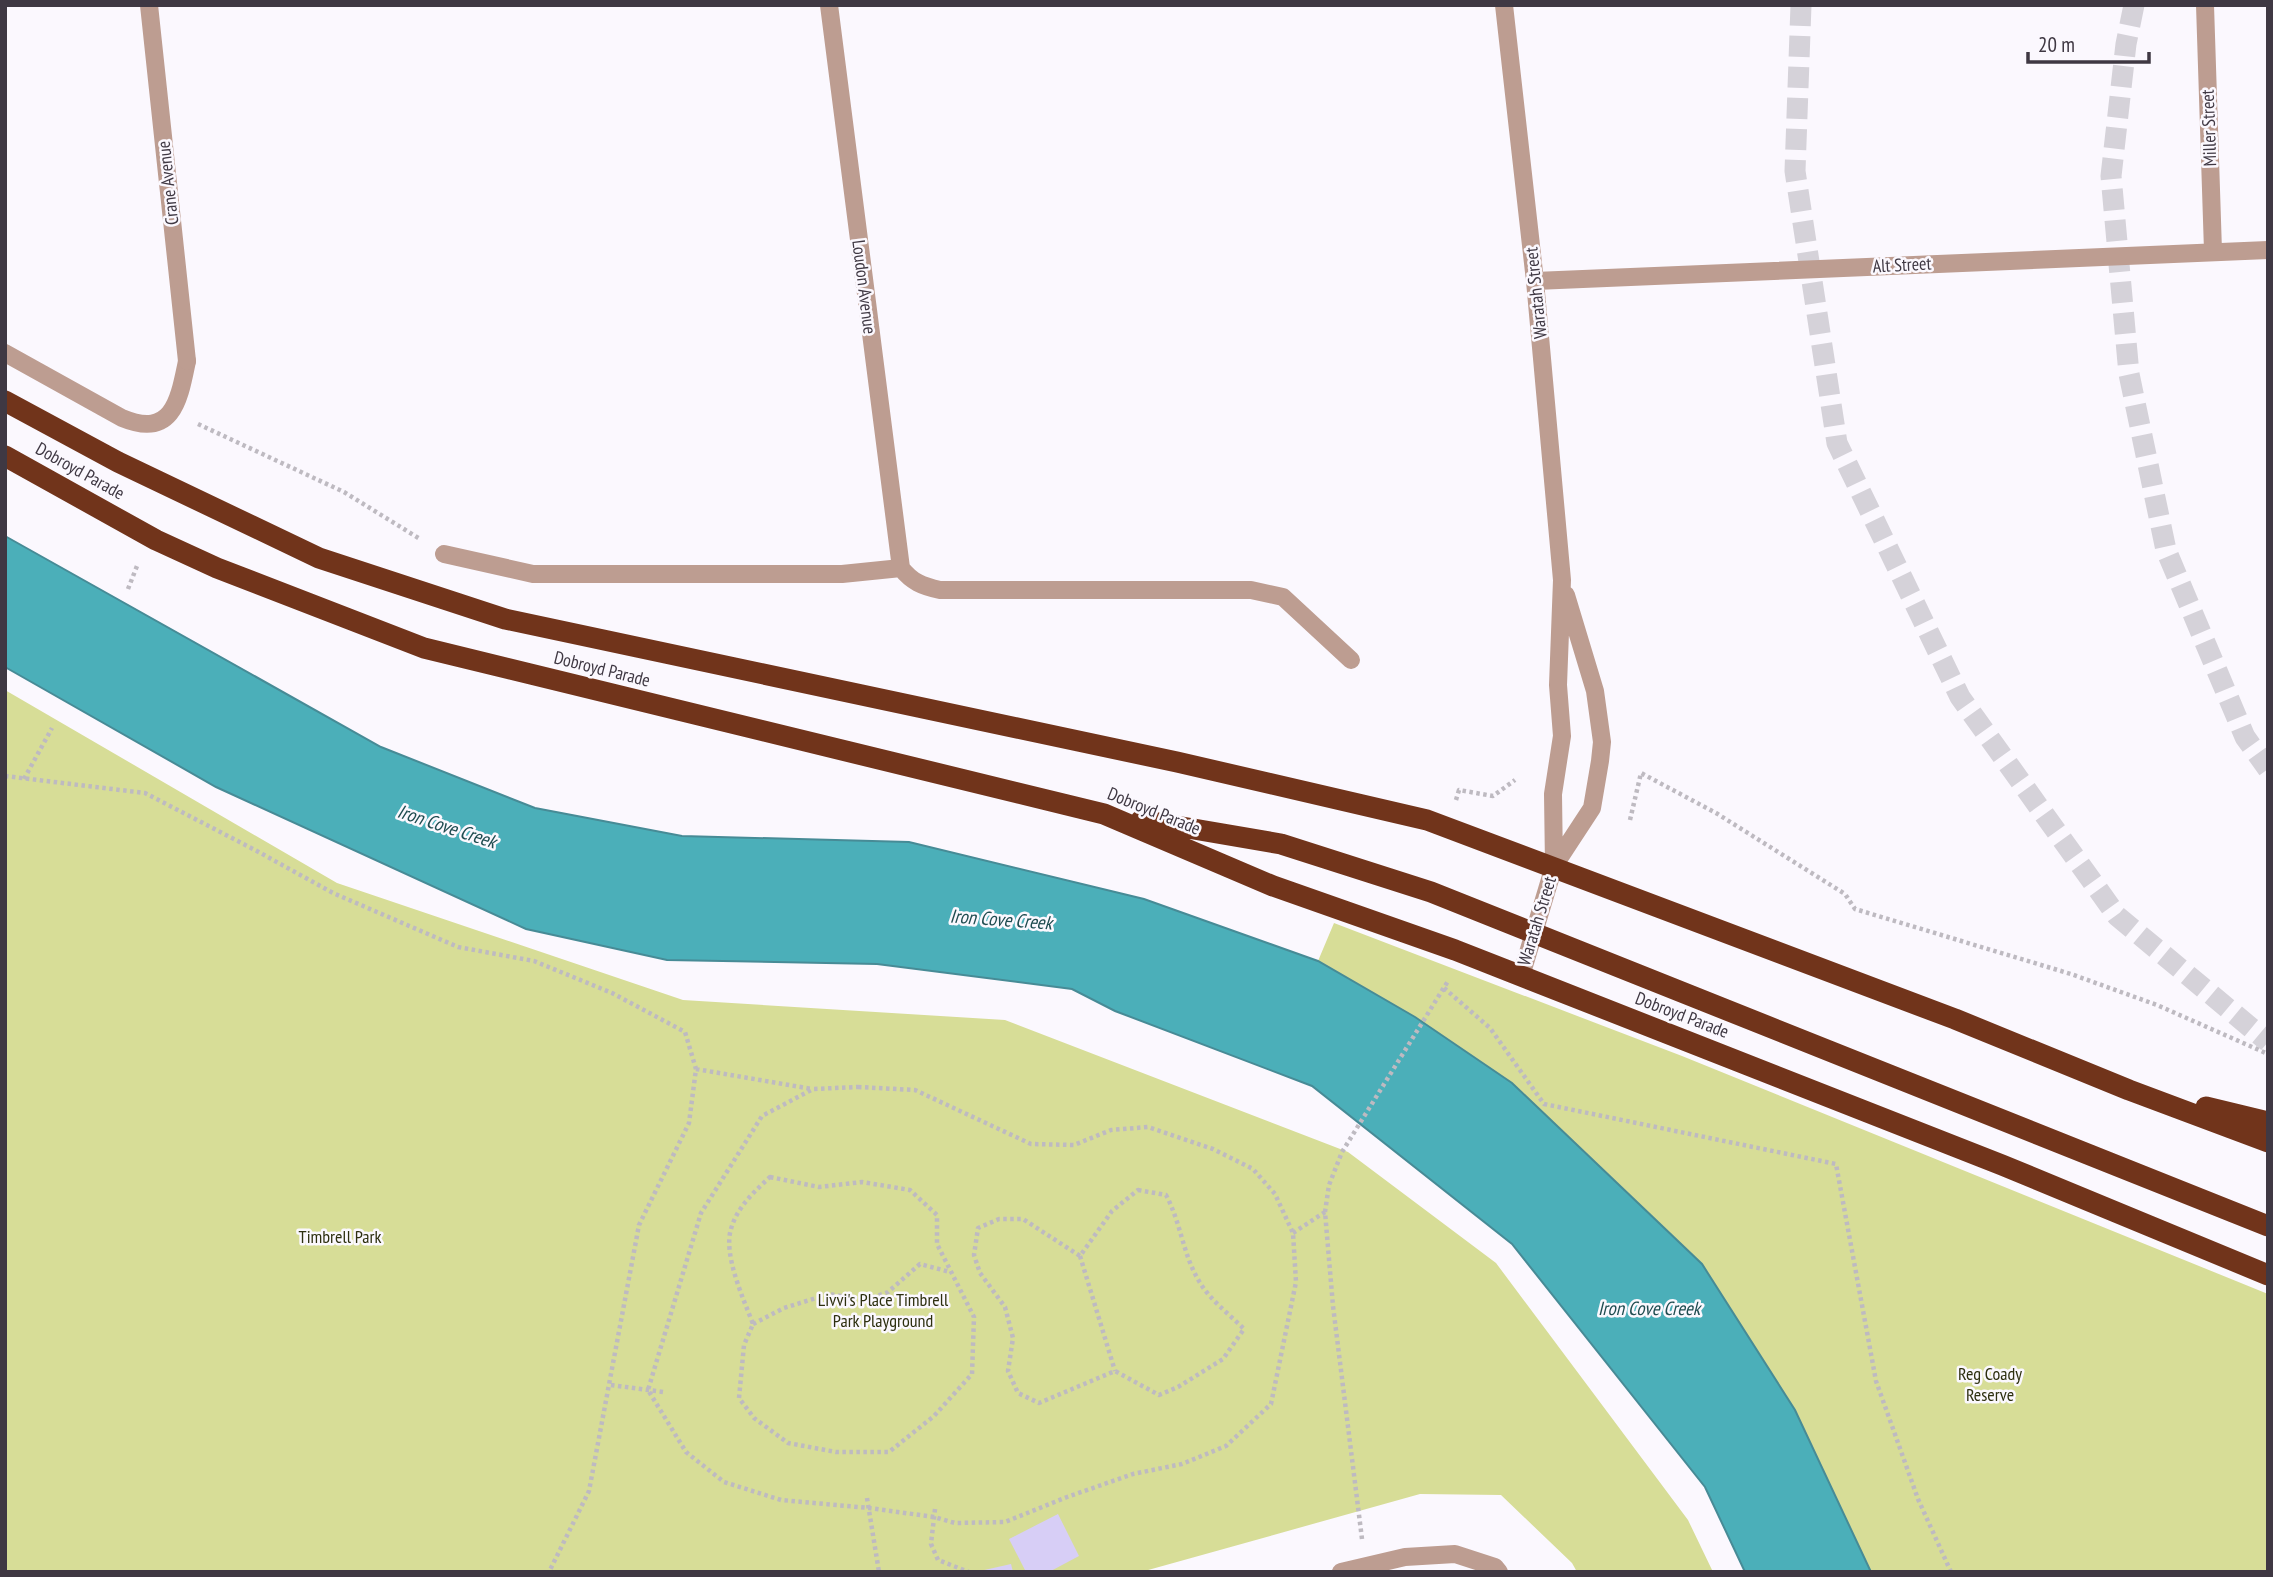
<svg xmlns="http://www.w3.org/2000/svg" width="2273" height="1577" viewBox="0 0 2273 1577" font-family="'PT Sans Narrow',sans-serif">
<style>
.green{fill:#d7dd97}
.water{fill:#4bafb9;stroke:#478b96;stroke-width:2}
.building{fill:#d7cef6}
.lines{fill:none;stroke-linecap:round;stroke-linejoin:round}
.highway-tunnel{stroke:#d5d2d9;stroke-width:21;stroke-dasharray:21 10;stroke-linecap:butt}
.path{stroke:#bebac1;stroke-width:4.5;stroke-dasharray:3.5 3.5;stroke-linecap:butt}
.lane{stroke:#bd9d91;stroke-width:18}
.street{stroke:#bd9d91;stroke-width:18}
.highway{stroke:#71341b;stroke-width:21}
.labels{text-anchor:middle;stroke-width:5;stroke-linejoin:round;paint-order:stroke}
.street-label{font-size:18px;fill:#3f3843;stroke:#fbf8fe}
.park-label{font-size:18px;fill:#2d2f0f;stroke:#fbf8fe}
.water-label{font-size:19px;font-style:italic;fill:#204d51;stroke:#fbf8fe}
</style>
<rect width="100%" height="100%" fill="#fbf8fe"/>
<path class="green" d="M5,690L337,883L683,1000L1005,1020L1348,1152L1496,1263L1688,1520L1713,1572H1577L1572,1563L1501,1495L1420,1494L1141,1572H5Z
M1334,923L1682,1056L2268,1294V1572H1871L1795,1410L1702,1264L1512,1083L1415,1017L1318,961Z"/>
<path class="water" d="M5,536L381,747L535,808L682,836L909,842L1144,899L1318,961L1415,1017L1512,1083L1702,1264L1795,1410L1871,1572H1745L1705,1487L1512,1244L1312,1086L1115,1011L1072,989L877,964L667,960L526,929L216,787L5,667Z"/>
<path class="building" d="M1058,1514L1079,1556L1049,1572H1026L1009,1539Z
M1011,1564L1013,1572H981L980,1571Z"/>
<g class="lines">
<path class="highway-tunnel" d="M1801,5L1795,171L1837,443L1960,697L2117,916L2268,1042
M2134,5L2126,44L2111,176L2129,374L2166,550L2245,737L2268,769"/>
<path class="path" d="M198,424L344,492L420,539
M128,589L137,566
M5,776L145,793L255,850L333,893L458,947L534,961L612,993L685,1032L696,1069L689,1123L639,1225L589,1491L549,1572
M24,779L52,728
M1456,800L1459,790L1493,796L1515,780
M1630,820L1641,773L1716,813L1845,894L1855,909L2071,974L2157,1005L2268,1054
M1444,988L1490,1028L1544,1104L1836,1164L1876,1381L1918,1499L1951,1572
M696,1069L812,1089
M858,1087L915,1090L1031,1144L1074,1145L1111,1130L1148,1127L1213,1149L1253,1169L1275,1194L1293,1233L1296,1282L1271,1404L1226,1446L1182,1464L1133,1474L1067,1497L1005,1522L955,1523L934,1517L869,1508L781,1500L724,1482L686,1452L648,1390L701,1213L762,1116L813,1089Z
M770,1177L819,1187L862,1182L910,1190L937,1215V1244L974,1317L972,1374L934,1416L889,1452H836L788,1443L754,1418L739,1398L744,1345L753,1324C744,1300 723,1255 731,1229C737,1207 755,1191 770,1177Z
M1138,1190L1166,1195C1181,1223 1183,1255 1199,1281C1209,1299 1229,1314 1244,1329L1223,1359L1178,1387L1159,1395L1115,1371L1039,1403L1018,1393L1008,1371L1013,1338L1005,1307L980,1273L974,1255L978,1228L999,1219H1023L1080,1256L1112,1211Z
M1293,1233L1325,1212
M1080,1256L1115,1371
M753,1324L784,1308L829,1294L866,1300L888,1292L920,1264L950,1272
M611,1385L663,1392
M867,1498L879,1572
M935,1509L931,1544L938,1560L969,1572
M1362,1539L1333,1306L1325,1212L1329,1185L1342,1152L1448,981"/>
<path class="lane" d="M5,353L122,418C173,439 179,400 187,361"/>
<path class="street" d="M149,5L187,361
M829,5L901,568
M1504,5L1535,281L1562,580L1558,685L1562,736L1553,794L1554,866
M2205,5L2213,251
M1535,281L2268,250
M444,554L533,574H842L901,568C912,582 922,586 940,590H1251L1283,597L1351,660
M1521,976L1554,866L1592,808L1600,761L1602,742L1595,691L1566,595
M1341,1572L1405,1557L1455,1554L1495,1567L1499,1572"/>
<path class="highway" d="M5,401L118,462L319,558L505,619L1177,762L1427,820L1955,1019L2129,1090L2268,1142
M5,456L156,540L217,568L424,648L1104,814L1273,886L1455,950L2002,1165L2268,1275
M1141,820L1281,844L1431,892L2268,1226
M2206,1107L2268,1122"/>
</g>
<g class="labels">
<g class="street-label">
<text transform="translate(2209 128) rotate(-92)" y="6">Miller Street</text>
<text transform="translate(168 183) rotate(-96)" y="6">Crane Avenue</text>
<text transform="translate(1902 265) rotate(-3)" y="6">Alt Street</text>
<text transform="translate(864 287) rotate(83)" y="6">Loudon Avenue</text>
<text transform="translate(1536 293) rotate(-96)" y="6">Waratah Street</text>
<text transform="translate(80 471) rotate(29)" y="6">Dobroyd Parade</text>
<text transform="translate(602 669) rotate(14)" y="6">Dobroyd Parade</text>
<text transform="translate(1154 811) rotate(22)" y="6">Dobroyd Parade</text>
<text transform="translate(1537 921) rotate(-73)" y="6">Waratah Street</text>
<text transform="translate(1682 1015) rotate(21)" y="6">Dobroyd Parade</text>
</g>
<g class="park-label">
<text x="340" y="1243">Timbrell Park</text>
<text x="883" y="1306">Livvi's Place Timbrell<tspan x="883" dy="21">Park Playground</tspan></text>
<text x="1990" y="1380">Reg Coady<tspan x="1990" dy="21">Reserve</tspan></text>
</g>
<g class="water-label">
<text transform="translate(447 826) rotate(18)" y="7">Iron Cove Creek</text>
<text transform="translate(1001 919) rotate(4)" y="7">Iron Cove Creek</text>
<text x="1649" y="1315">Iron Cove Creek</text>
</g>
</g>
<rect width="2273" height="1577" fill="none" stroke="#3f3843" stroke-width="14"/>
<path d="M2028 52v10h121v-10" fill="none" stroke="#3f3843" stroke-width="3.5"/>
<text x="2038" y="52" font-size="21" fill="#3f3843" stroke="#fbf8fe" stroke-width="5" paint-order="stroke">20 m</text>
</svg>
